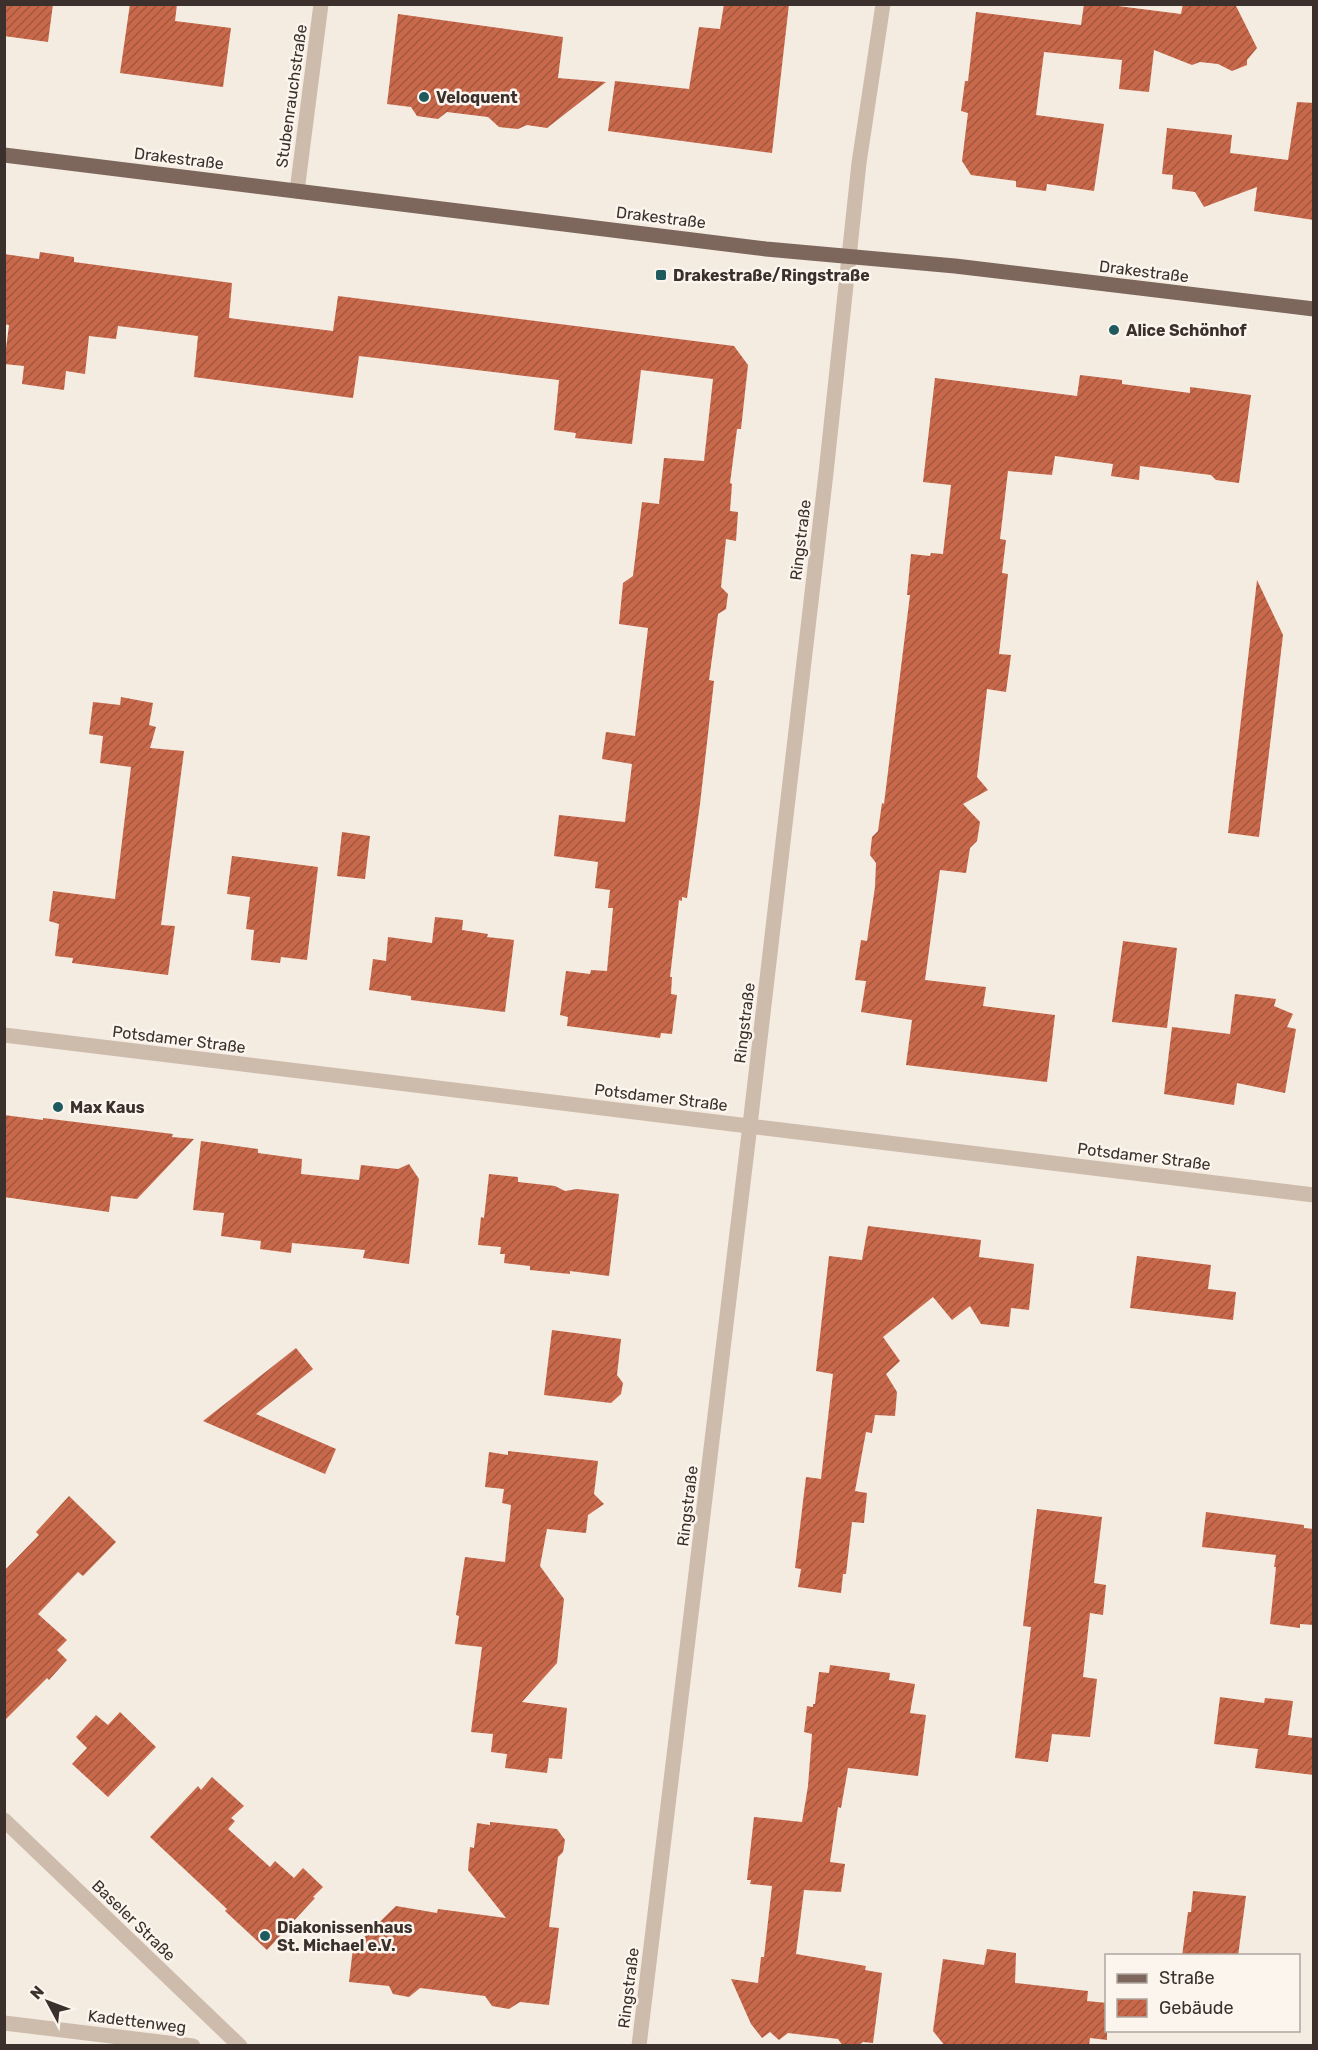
<svg xmlns="http://www.w3.org/2000/svg" width="1318" height="2050" viewBox="0 0 1318 2050" font-family="Rubik,sans-serif">
<style>
.building{fill:url(#building-hatch)}
.lines{fill:none;stroke-linecap:round;stroke-linejoin:round}
.minor{stroke:#cdbbac;stroke-width:15}
.major{stroke:#7d675c;stroke-width:15}
.poi-dot{fill:#1f5a5e;stroke:#fbf5ee;stroke-width:2}
.labels{text-anchor:middle;stroke-width:5;stroke-linejoin:round;paint-order:stroke}
.street-label{font-size:16px;fill:#3b302b;stroke:#fbf5ee}
.poi-label{font-size:16px;font-weight:bold;fill:#3b302b;stroke:#fbf5ee;text-anchor:start}
</style>
<defs>
<pattern id="building-hatch" width="6" height="6" patternUnits="userSpaceOnUse" patternTransform="scale(1.5)"><rect width="6" height="6" fill="#c8694b"/><path d="M-1 1l2-2M0 6l6-6M5 7l2-2" fill="none" stroke="#a4573f"/></pattern>
</defs>
<rect width="100%" height="100%" fill="#f4ebe1"/>
<path class="building" d="M4,4H53L48,42L4,36Z
M130,4H177L175,21L231,28L223,87L120,73Z
M724,4H789L772,153L608,131L615,81L689,89L699,27L720,29Z
M1084,4H1102L1181,14L1183,4H1235L1257,48L1247,60V65L1232,71L1218,64L1200,62L1192,65L1154,50L1149,92L1119,89L1122,60L1044,52L1036,115L1104,124L1094,191L1047,184L1046,191L1016,187V181L971,175L962,161L968,113L961,111L965,81H968L976,12L1081,25Z
M398,14L563,37L558,78L606,82L547,128L527,125L518,129L499,127L488,117L447,112L438,119L417,116L411,107L387,104Z
M1297,102L1314,103V220L1254,211L1257,187L1204,207L1195,192L1172,189L1173,175L1162,174L1167,128L1232,135L1230,153L1288,160Z
M40,252L74,257V262L232,283L229,318L333,331L338,296L734,346L748,365L741,429H737L730,483L732,484L730,511L738,512L736,541L726,539L721,587L728,594L726,609L718,614L709,680L714,681L700,804L687,898L682,897V901L679,900L670,977H672L671,994L677,995L672,1034L661,1033L660,1038L567,1026L568,1017L560,1015L566,971L590,974L591,970L607,971L613,908H608L610,890L595,888L598,862L554,856L559,815L625,822L632,764L602,759L606,732L635,736L648,628L619,624L623,583L633,576L642,502L659,504L664,458L704,461L713,379L641,370L632,444L575,438L576,433L554,430L559,380L359,356L353,398L194,377L198,336L118,326L116,339L89,336L85,374L66,371L64,390L22,384L24,366L4,364L9,325L4,324V254L39,259Z
M1080,375L1122,380V384L1190,393V387L1251,395L1239,483L1216,480L1211,475L1140,466L1139,480L1111,476L1113,464L1055,456L1052,475L1008,471L1000,539L1006,540L1002,573L1008,574L999,654L1011,655L1006,692L987,689L977,777L988,790L963,804L980,822L977,841L970,848L966,873L940,870L925,980L986,987L983,1006L1055,1015L1047,1082L906,1065L912,1020L861,1012L866,981L855,980L861,940L867,941L875,887L876,863L870,855L872,837L878,831L882,803L884,804L910,595H907L911,554L930,556L931,553L943,554L951,485L923,482L935,378L1077,396Z
M1257,580L1283,635L1259,837L1228,833Z
M121,697L153,703L149,725L156,727L150,748L184,751L161,925L175,926L168,975L72,963L73,958L55,956L59,924L49,921L53,891L115,899L131,767L100,763L103,736L89,734L93,702L120,705Z
M342,832L370,836L365,879L337,876Z
M232,856L318,867L307,960L281,957L280,963L251,960L254,930L246,929L250,897L227,894Z
M435,917L463,920L462,930L488,934L487,937L514,940L505,1012L411,1000V996L369,990L373,959L386,961L388,937L432,943Z
M1123,941L1177,948L1167,1028L1112,1022Z
M1235,994L1276,999L1274,1006L1293,1014L1287,1027L1296,1029L1285,1093L1237,1083L1234,1105L1164,1094L1172,1027L1230,1034Z
M4,1115L43,1120V1118L173,1134L172,1137L194,1139L137,1199L111,1196L109,1212L4,1197Z
M201,1141L258,1149V1153L302,1159L301,1174L359,1180L361,1165L398,1169L409,1164L419,1179L409,1264L363,1258L365,1250L292,1243L291,1253L260,1249L261,1241L221,1236L224,1213L193,1210Z
M489,1174L518,1177V1182L555,1186L565,1191L577,1189L619,1194L609,1276L570,1271V1274L530,1270V1266L504,1263L505,1254H500L501,1247L478,1245L481,1217L484,1218Z
M868,1226L981,1240L979,1257L1034,1264L1029,1310L1011,1308L1009,1327L981,1324L970,1306L952,1320L933,1297L883,1337L900,1361L886,1374L897,1392L895,1416L875,1415L872,1433L866,1432L855,1491L867,1493L864,1523L852,1522L846,1574H843L841,1593L798,1587L801,1569L795,1568L806,1477L821,1479L833,1374L816,1371L829,1256L862,1260Z
M1137,1256L1211,1265L1208,1289L1236,1292L1233,1320L1130,1308Z
M552,1330L621,1339L617,1375L623,1383L621,1394L611,1403L544,1395Z
M296,1348L313,1369L256,1414L336,1449L325,1474L203,1421Z
M508,1451L598,1461L594,1494L604,1504L588,1515L586,1533L547,1529L540,1566L564,1599L557,1663L522,1702L567,1708L562,1759L549,1758L547,1773L505,1768L507,1754L491,1752L493,1734L471,1732L482,1647L455,1644L459,1616L456,1615L465,1557L505,1562L511,1505L502,1503L504,1489L485,1487L489,1452L508,1455Z
M69,1496L116,1542L83,1576L78,1572L38,1614L67,1640L57,1650L67,1660L49,1680L47,1678L4,1721V1571L39,1535L36,1532Z
M1037,1509L1102,1517L1094,1583L1106,1585L1103,1615L1090,1613L1083,1677L1097,1679L1090,1737L1052,1734L1048,1762L1015,1758L1031,1627L1023,1626Z
M1206,1512L1304,1525V1528L1314,1529V1625L1300,1624V1628L1270,1624L1276,1567H1274L1276,1555L1202,1547Z
M830,1665L890,1673L889,1680L915,1684L910,1713L926,1715L918,1776L848,1768L841,1808L838,1807L830,1862L845,1864L841,1892L804,1890L796,1954L866,1966L865,1970L882,1973L873,2043L863,2042L858,2046H843L838,2039L788,2033L779,2040L770,2032L762,2038L751,2024L731,1979L758,1983L761,1957H764L772,1886L750,1884L751,1880H747L754,1817L802,1822L808,1786L812,1734L804,1732L807,1706L813,1707V1704H815L819,1672L829,1673Z
M1220,1697L1264,1703L1265,1698L1293,1701L1288,1735L1314,1738V1775L1255,1768L1258,1749L1214,1744Z
M120,1712L156,1747L108,1797L72,1764L87,1748L76,1737L96,1715L108,1725Z
M212,1777L244,1806L231,1818L235,1821L228,1829L270,1867L275,1861L294,1878L303,1868L323,1887L313,1897L315,1898L267,1950L225,1911L227,1909L150,1837L198,1786L201,1790Z
M490,1822L557,1829L565,1840L563,1852L558,1857L549,1927L559,1928L549,2005L520,2002L509,2009L492,2006L485,1996L420,1988L409,1997L393,1994L389,1986L349,1982L353,1948L396,1906L437,1913L438,1909L506,1918L468,1870L470,1847L474,1848L477,1823L490,1825Z
M1193,1891L1246,1896L1238,1956H1182L1188,1912H1191Z
M987,1949L1016,1953L1015,1983L1088,1991L1087,2001L1107,2003V2040L1090,2038L1089,2046H945L933,2031L943,1959L984,1965Z"/>
<g class="lines">
<path class="minor" d="M297,191L321,4
M4,1035L1314,1195
M4,1820L240,2046
M4,2023L193,2046
M639,2046L750,1125L826,473L859,163L883,4"/>
<path class="major" d="M4,155L766,249L955,266L1314,309"/>
</g>
<g class="poi-dot">
<circle cx="424" cy="97" r="6"/>
<rect x="655" y="269" width="12" height="12" rx="3"/>
<circle cx="1114" cy="330" r="6"/>
<circle cx="58" cy="1107" r="6"/>
<circle cx="265" cy="1936" r="6"/>
</g>
<g class="labels">
<g class="street-label">
<text transform="translate(291 96) rotate(-82)" y="6">Stubenrauchstraße</text>
<text transform="translate(179 158) rotate(7)" y="6">Drakestraße</text>
<text transform="translate(661 217) rotate(7)" y="6">Drakestraße</text>
<text transform="translate(1144 271) rotate(7)" y="6">Drakestraße</text>
<text transform="translate(800 540) rotate(-83)" y="6">Ringstraße</text>
<text transform="translate(744 1023) rotate(-83)" y="6">Ringstraße</text>
<text transform="translate(179 1039) rotate(7)" y="6">Potsdamer Straße</text>
<text transform="translate(661 1097) rotate(7)" y="6">Potsdamer Straße</text>
<text transform="translate(1144 1156) rotate(7)" y="6">Potsdamer Straße</text>
<text transform="translate(687 1506) rotate(-83)" y="6">Ringstraße</text>
<text transform="translate(134 1920) rotate(44)" y="6">Baseler Straße</text>
<text transform="translate(628 1988) rotate(-83)" y="6">Ringstraße</text>
<text transform="translate(137 2021) rotate(7)" y="6">Kadettenweg</text>
</g>
<g class="poi-label">
<text x="436" y="103">Veloquent</text>
<text x="673" y="281">Drakestraße/Ringstraße</text>
<text x="1126" y="336">Alice Schönhof</text>
<text x="70" y="1113">Max Kaus</text>
<text x="277" y="1933">Diakonissenhaus<tspan x="277" dy="18">St. Michael e.V.</tspan></text>
</g>
</g>
<rect width="1318" height="2050" fill="none" stroke="#3b302b" stroke-width="12"/>
<rect x="1105" y="1954" width="195" height="78" fill="#fbf5ee" stroke="#aea6a0" stroke-width="1.5"/>
<rect x="1117" y="1974" width="30" height="9" fill="#7d675c" stroke="#aea6a0" stroke-width="1.5"/>
<text x="1159" y="1984" font-size="18" fill="#3b302b">Straße</text>
<rect x="1117" y="1999" width="30" height="18" fill="url(#building-hatch)" stroke="#aea6a0" stroke-width="1.5"/>
<text x="1159" y="2014" font-size="18" fill="#3b302b">Gebäude</text>
<g transform="translate(48 2002) rotate(311)" stroke="#fbf5ee" stroke-width="4.5" paint-order="stroke">
<path d="M0-4.5L10 22L0 15L-10 22Z" fill="#3b302b"/>
<text y="-9" font-size="16" font-weight="bold" text-anchor="middle" fill="#3b302b">N</text>
</g>
</svg>
